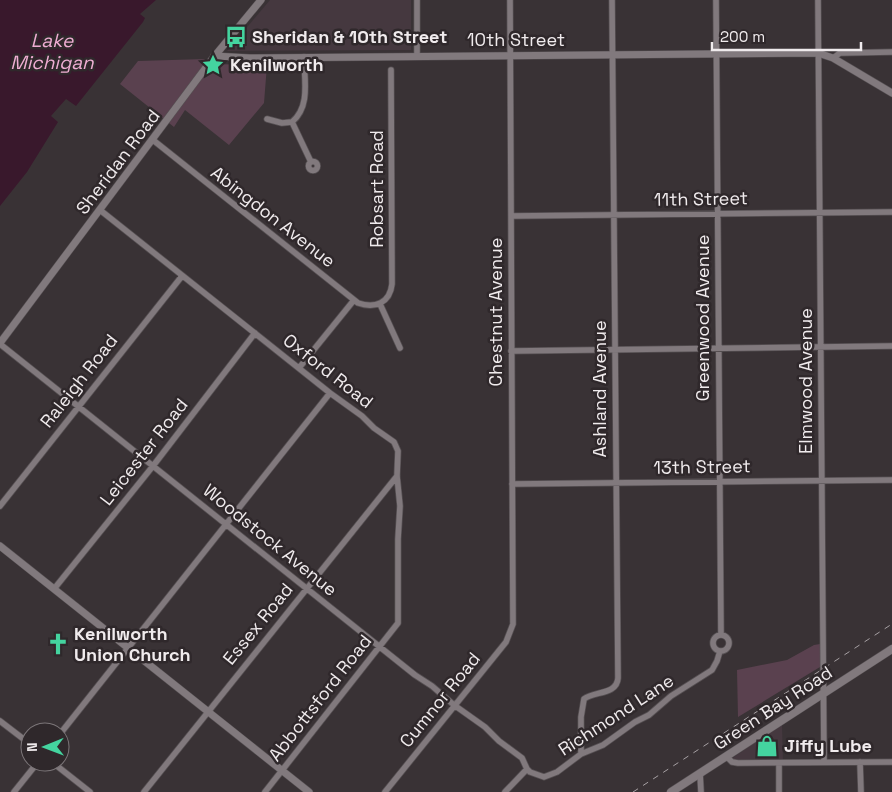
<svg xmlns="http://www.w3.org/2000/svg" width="892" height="792" viewBox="0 0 892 792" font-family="'Space Grotesk',sans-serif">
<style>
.built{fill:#45383f}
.green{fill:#5a414f}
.water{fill:#39182c}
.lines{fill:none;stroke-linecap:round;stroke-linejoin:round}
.minor-casing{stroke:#565053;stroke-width:7}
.tertiary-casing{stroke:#565053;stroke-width:8}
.secondary-casing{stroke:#565053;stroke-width:9}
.minor{stroke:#81797d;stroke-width:5.5}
.tertiary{stroke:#81797d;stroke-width:7}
.secondary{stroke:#81797d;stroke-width:8}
.rail{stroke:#a7a1a4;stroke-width:1;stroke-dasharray:6 6;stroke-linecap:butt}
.labels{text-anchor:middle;stroke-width:5;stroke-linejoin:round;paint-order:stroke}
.poi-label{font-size:18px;font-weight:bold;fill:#f0ebed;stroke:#2f282b;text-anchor:start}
.street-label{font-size:18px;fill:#f0ebed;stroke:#2f282b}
.water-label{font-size:19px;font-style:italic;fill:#eeadd2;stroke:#2f282b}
</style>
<rect width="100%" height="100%" fill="#393235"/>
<path class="built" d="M270,0H411V50L227,51Z
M782,724L783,762H738L731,759Z"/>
<path class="green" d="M205,59L201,64L267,65L264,103L229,145L185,110L174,127L120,84L138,61Z
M820,644V667L738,717L737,670L787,660L814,645Z"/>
<path class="water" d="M0,0H156L140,14L145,18L143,22L76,106L66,99L51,116L58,122L27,172L0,206Z"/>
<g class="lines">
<g class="minor-casing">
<path id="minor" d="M716,0L721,635
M818,0L824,762
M417,56V0
M304,57C304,79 311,106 292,122L311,162
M833,58L840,53L892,52
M267,119L282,123L292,122
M153,140L358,303C375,309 390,303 392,284L391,70
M308.5 166a4.5 4.5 0 1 1 9 0a4.5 4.5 0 1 1-9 0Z
M100,210L330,393L362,416L374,428L394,442L398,451L397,476L400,506L398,539V623L265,792
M511,216L892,212
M380,304L400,348
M0,344L415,675L432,686L454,705L485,727L499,741L522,758L527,769L530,772L544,777L557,772L581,754L603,745L635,722L649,715L671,696L712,670L717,661L720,651
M511,351L892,346
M299,368L354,300
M512,484L892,480
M0,506L182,276
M54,589L153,466L255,333
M713 643a8 8 0 1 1 16 0a8 8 0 1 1-16 0Z
M0,721L30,744
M60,734L330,393
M581,754V717L584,699C594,691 617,695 618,678L612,0
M726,756L732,762L738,763L892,762
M52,762L90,792
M860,762L861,792
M779,763V792
M700,773L701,792
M14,792L38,762
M144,792L397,476
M385,792L506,642L513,624L510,0
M505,792L527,769"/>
</g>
<g class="tertiary-casing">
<path id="tertiary" d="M214,56L250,58L818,53L833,58L892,93
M0,343L213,58L261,0
M0,546L309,792"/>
</g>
<g class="secondary-casing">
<path id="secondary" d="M671,792L892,649"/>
</g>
<use href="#minor" class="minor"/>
<use href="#tertiary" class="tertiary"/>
<use href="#secondary" class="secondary"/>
<path class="rail" d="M633,792L892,624"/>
</g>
<defs>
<g id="bus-bare" transform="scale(1.725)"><path d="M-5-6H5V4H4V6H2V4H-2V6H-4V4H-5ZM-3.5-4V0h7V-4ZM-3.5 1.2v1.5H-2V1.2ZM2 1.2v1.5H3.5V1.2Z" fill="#44d49f" stroke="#2f282b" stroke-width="2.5" paint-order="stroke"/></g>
<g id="sight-bare" transform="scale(1.725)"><path d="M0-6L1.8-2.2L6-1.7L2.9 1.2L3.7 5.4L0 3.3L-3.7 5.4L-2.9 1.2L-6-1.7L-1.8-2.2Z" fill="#44d49f" stroke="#2f282b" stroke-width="2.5" paint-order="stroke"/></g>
<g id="church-bare" transform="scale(1.725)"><path d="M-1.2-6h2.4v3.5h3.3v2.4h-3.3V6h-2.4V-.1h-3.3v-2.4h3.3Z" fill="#44d49f" stroke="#2f282b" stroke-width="2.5" paint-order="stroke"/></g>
<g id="shop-bare" transform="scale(1.725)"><path d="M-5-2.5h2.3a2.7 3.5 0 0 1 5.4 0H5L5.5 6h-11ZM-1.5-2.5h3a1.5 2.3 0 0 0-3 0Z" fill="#44d49f" stroke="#2f282b" stroke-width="2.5" paint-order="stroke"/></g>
</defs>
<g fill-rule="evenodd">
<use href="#bus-bare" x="236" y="37"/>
<use href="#sight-bare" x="213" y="65"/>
<use href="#church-bare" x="58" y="644"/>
<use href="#shop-bare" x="767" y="746"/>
</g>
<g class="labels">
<g class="poi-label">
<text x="252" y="43">Sheridan &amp; 10th Street</text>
<text x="230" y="71">Kenilworth</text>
<text x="74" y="640">Kenilworth<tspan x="74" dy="21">Union Church</tspan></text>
<text x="784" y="752">Jiffy Lube</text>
</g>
<g class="street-label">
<text x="516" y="46">10th Street</text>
<text transform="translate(118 162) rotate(-53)" y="6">Sheridan Road</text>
<text transform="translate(377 189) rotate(-90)" y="6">Robsart Road</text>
<text transform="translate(701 199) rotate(-1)" y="6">11th Street</text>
<text transform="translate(273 217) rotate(38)" y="6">Abingdon Avenue</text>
<text transform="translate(496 312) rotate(-90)" y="6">Chestnut Avenue</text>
<text transform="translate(703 318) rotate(-90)" y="6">Greenwood Avenue</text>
<text transform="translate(328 371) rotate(38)" y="6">Oxford Road</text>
<text transform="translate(79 381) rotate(-52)" y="6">Raleigh Road</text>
<text transform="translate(806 381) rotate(-90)" y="6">Elmwood Avenue</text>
<text transform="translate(600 389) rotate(-90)" y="6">Ashland Avenue</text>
<text transform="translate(144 452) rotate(-52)" y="6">Leicester Road</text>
<text transform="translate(702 467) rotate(-1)" y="6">13th Street</text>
<text transform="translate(270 540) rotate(39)" y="6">Woodstock Avenue</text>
<text transform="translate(258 624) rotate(-51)" y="6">Essex Road</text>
<text transform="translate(320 698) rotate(-52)" y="6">Abbottsford Road</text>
<text transform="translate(440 700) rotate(-51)" y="6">Cumnor Road</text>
<text transform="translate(773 708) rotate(-33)" y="6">Green Bay Road</text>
<text transform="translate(616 715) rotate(-33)" y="6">Richmond Lane</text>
</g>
<g class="water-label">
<text x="52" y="47">Lake<tspan x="52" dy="22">Michigan</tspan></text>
</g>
</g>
<g transform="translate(45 747) rotate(269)"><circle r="24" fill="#2f282b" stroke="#7c7679"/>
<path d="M0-4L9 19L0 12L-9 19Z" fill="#44d49f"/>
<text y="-8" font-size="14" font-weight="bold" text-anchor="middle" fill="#f0ebed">N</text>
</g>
<path d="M712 42v8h149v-8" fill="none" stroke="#f0ebed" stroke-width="2.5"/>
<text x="720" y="42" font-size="15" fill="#f0ebed" stroke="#2f282b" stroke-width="4" paint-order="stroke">200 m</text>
</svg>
